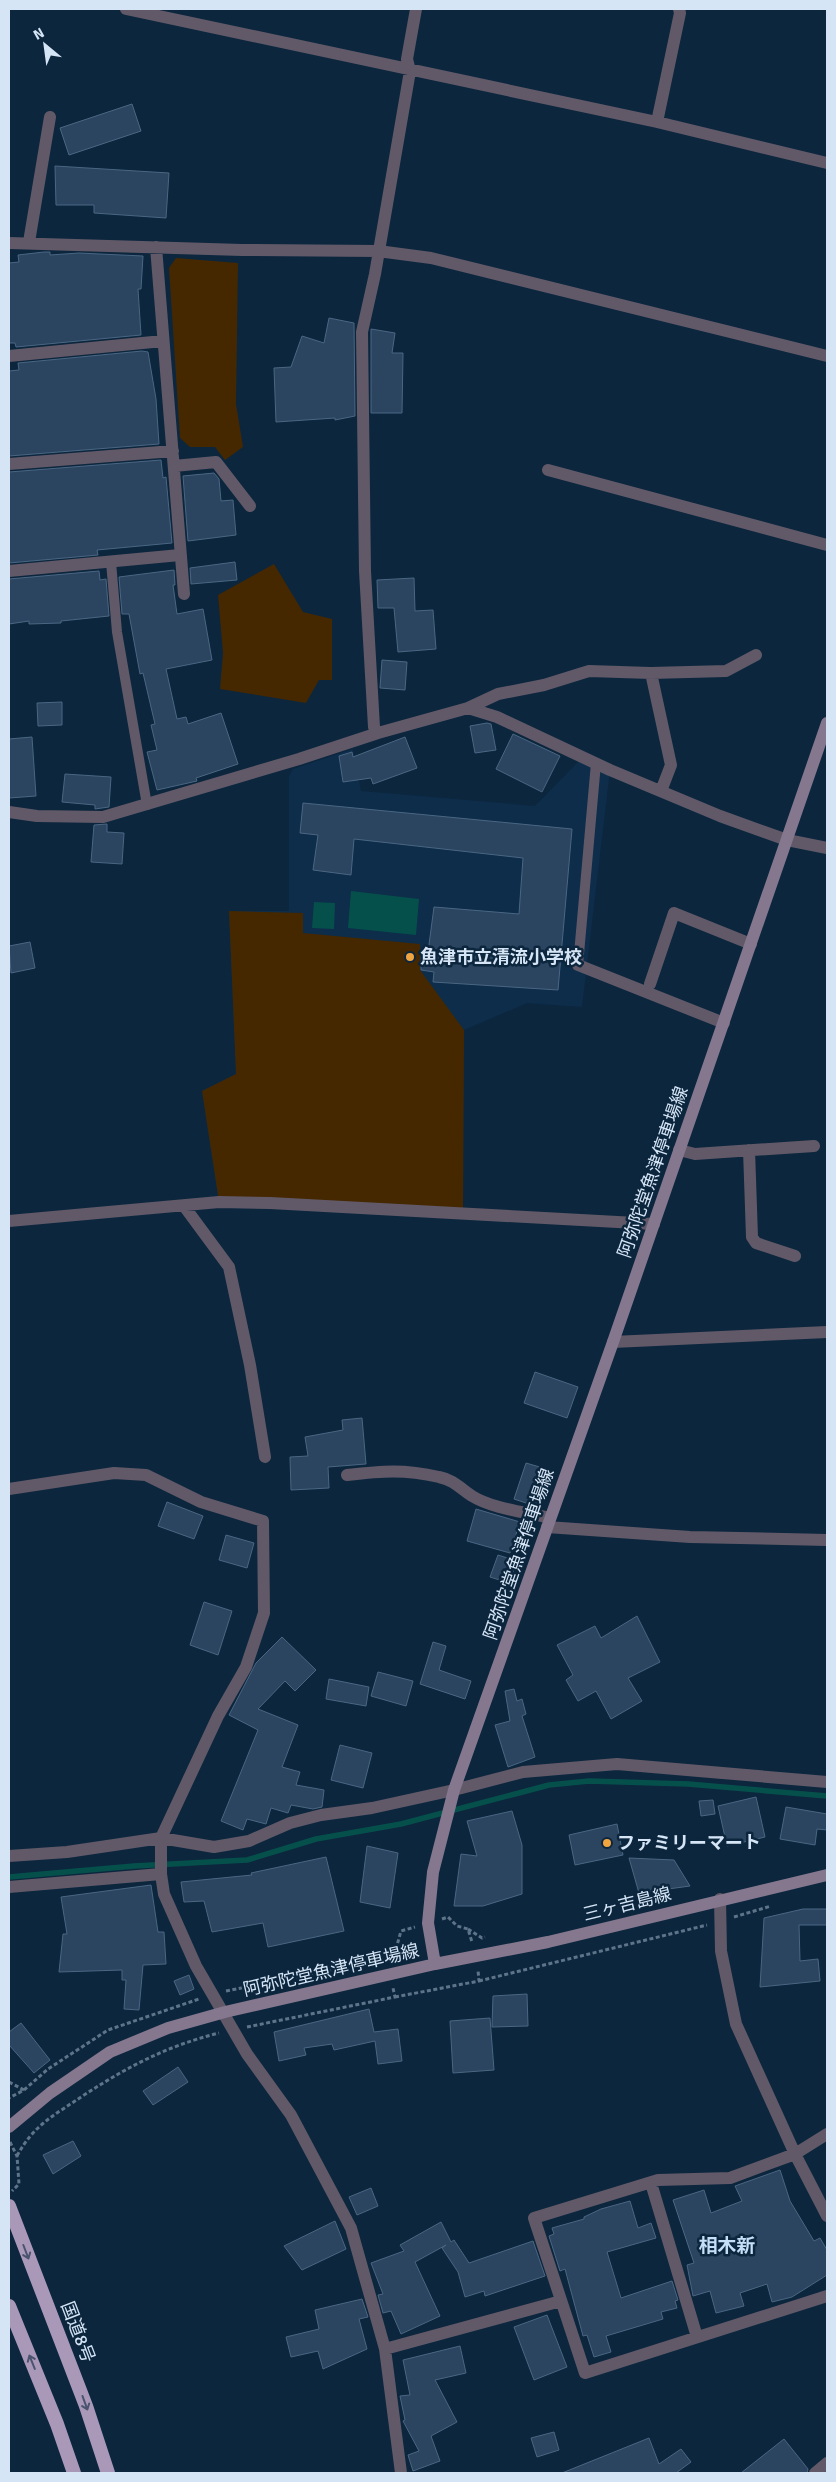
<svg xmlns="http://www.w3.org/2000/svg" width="836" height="2482" viewBox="0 0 836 2482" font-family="Signika,'Noto Sans JP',sans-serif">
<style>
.built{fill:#0d2d4b}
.green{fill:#452800}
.water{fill:#06504c}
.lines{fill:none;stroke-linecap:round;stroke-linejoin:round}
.stream{stroke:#06504c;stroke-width:5.5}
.building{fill:#2b4560;stroke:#4a6682}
.path{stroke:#5e7489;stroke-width:3;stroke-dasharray:4 2.5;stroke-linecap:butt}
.service{stroke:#615968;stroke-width:10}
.minor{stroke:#615968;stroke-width:12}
.secondary{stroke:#84778e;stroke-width:12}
.trunk{stroke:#aa98b9;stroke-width:14}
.oneway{stroke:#4b546f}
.poi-dot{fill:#f1a540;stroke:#0c263e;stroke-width:2}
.labels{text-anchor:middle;stroke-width:5;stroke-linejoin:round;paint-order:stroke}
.poi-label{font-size:18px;font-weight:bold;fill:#d5e5f5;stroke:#0c263e;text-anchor:start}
.street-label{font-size:18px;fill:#d5e5f5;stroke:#0c263e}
.neighbourhood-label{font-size:19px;font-weight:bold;fill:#c6dff9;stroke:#0c263e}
</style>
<rect width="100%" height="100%" fill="#0c263e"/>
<path class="built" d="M353,749L361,791L535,806L580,760L610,770L582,1007L527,1003L464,1030L463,1214L219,1202L202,1091L236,1074L229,911H289V776L293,769Z"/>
<path class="green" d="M176,258L238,263L236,404L243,447L225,460L215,447H190L180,438L169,268Z
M274,564L303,612L332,619V680H319L306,703L220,689L223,653L218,595Z
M229,911L303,913V933L420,944V970L464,1030L463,1214L219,1202L202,1091L236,1074Z"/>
<path class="water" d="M351,891L419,899L416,935L348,928Z
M314,902L335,903L334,929L312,928Z"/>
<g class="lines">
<path class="stream" d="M9,1877L134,1866L247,1860L316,1839L401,1824L549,1785L589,1781L688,1784L827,1796"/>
</g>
<path class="building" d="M132,104L141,131L69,155L60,128Z
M55,166L169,173L166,218L94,213V205H56Z
M44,252H50V255L79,253L143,256L141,289H138L141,335L16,347L15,343H9V263L19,262L18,255Z
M329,318L354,323L355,416L335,420V418L276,422L274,368L291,367L302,336L324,343Z
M371,329L395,333L392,353H403L402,413H371Z
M142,351L148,352L156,399L159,444L9,456V371L19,370L18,363Z
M161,460L163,478L166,477L172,543L97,550L98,555L9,563V472Z
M214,473L219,479L221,501L233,500L236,535L188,541L183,476Z
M235,562L237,580L191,584L190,568Z
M174,570L175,585H173L177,614L203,609L212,660L166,669L177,719L186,717L188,724L221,713L238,764L196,778L197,781L157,790L147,752L157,750L151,725L155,724L143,673L140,674L129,614H122L119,577Z
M99,571L100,580L106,579L109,616L61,621V623L29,624V621L9,624V579Z
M414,578L415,611L433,610L436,649L398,652L394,608H378L377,580Z
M382,660L407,662L405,690L380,688Z
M62,702V725L38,726L37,703Z
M487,723L491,724L496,750L475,753L470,726Z
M513,734L560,756L542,792L496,769Z
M32,737L36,796L9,798V739Z
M405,737L417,768L373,784L371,778L343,782L339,756L352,752L353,757Z
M65,774L111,777L109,807L95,809V805L62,802Z
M303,803L572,829L558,990L433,982L434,972L421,970V951L428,952L434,907L519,914L523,858L354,839L351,875L313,870L318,835L300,833Z
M107,824V832L124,833L122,864L91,862L94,825Z
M30,942L35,968L11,973L9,946Z
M535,1372L578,1387L567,1418L524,1403Z
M362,1418L366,1464L328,1467L329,1488L291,1490L290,1457L308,1456L305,1437L343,1430L342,1420Z
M526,1463L550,1470L538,1507L514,1499Z
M167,1502L203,1516L194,1539L158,1526Z
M476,1509L520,1522L510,1553L467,1541Z
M226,1535L254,1543L247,1568L219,1560Z
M498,1555L517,1561L509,1583L490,1577Z
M204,1602L232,1611L218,1655L190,1645Z
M637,1616L660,1662L628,1678L642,1701L611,1719L596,1691L578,1701L566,1680L573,1675L557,1645L595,1626L601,1638Z
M282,1637L316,1670L295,1691L285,1681L258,1709L298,1725L282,1767L300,1772L296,1785L324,1790L322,1807L313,1809L291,1805L288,1813L271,1808L266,1824L247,1819L243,1830L221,1821L258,1730L229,1715L256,1663Z
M433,1642L446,1646L439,1670L471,1681L465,1699L420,1684Z
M378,1672L413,1681L406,1706L371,1696Z
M329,1679L369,1687L366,1706L326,1699Z
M514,1689L517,1701L522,1699L526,1714L522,1716L535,1757L508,1767L495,1725L510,1721L505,1691Z
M340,1745L372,1753L363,1788L331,1780Z
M756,1797L765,1837L727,1846L718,1806Z
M713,1800L715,1814L701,1816L699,1801Z
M786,1807L827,1814V1830L817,1829L815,1845L780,1839Z
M512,1811L522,1845V1894L483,1906H454L461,1854L477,1856L467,1821Z
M617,1824L623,1855L575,1865L569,1835Z
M367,1846L398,1853L390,1908L360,1902Z
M326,1857L344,1931L268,1947L263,1923L212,1932L204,1901L184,1902L181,1882L252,1875L251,1873Z
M629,1858L674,1860L690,1886L639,1893Z
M151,1885L158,1932H164L166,1964L143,1965L139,2010L124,2009L126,1980H122V1970L59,1972L63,1934H67L61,1897Z
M803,1909H827V1925H799L800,1961L818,1959L820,1981L760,1987L764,1918Z
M189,1975L194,1989L180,1995L174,1981Z
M527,1994L528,2026L492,2027L493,1996Z
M369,2009L374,2032L398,2029L402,2061L378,2064L375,2041L334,2050L332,2044L304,2048L306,2055L279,2061L274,2032Z
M490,2018L494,2070L453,2073L450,2021Z
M21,2023L50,2060L34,2073L9,2045V2032Z
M178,2067L188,2082L153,2105L143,2091Z
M73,2141L81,2156L53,2174L43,2155Z
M780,2170L790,2201L814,2241L820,2238L827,2250V2275L792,2297L772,2302L767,2284L740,2293L744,2306L716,2313L710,2291L693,2296L687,2265L694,2263L673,2200L704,2190L711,2213L742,2201L735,2186Z
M371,2188L378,2206L357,2215L349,2197Z
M630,2201L638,2228L651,2223L656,2238L607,2252L621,2298L672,2281L678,2300L675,2301L677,2308L661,2312L663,2319L606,2336L611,2352L594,2357L587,2335L583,2336L565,2269L560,2271L549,2236L554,2234L552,2228L584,2219V2217L601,2209Z
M335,2221L346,2249L302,2270L284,2246Z
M441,2222L451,2242L454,2240L469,2263L533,2241L545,2276L485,2296L484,2291L465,2297L458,2272L442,2248L446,2245L415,2262L440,2316L401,2334L391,2311L383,2313L378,2295L383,2294L371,2263L404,2251L400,2245Z
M362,2299L368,2317L359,2319L367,2349L323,2369L318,2351L291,2357L286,2337L319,2329L315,2310Z
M547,2315L567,2367L534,2380L514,2327Z
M460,2346L466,2373L435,2380L457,2422L431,2436L440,2461L413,2471L408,2455L419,2451L403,2421L405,2420L400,2396L410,2395L403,2360Z
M554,2432L559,2450L537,2457L531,2438Z
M649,2438L659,2464L681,2449L691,2462L676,2473H562Z
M784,2439L808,2469L807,2473H741Z"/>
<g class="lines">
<path class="path" d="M734,1917L771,1906
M442,1919L448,1917L457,1926L468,1929L472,1942
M468,1929L482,1938L485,1937
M387,1959L396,1949L401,1931L415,1927
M479,1981L707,1925
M226,1991L331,1970
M395,1997L479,1981L478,1970
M247,2027L395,1997L393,1988
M9,2082L24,2090L9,2098
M24,2090L48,2069L108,2030L199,1999
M10,2142L17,2156L19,2184L12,2191
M17,2156C34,2124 55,2115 84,2095C129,2066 167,2046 219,2033"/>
<path class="service" d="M111,562L117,632L147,805
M578,965L596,763"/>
<path class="minor" d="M126,9L657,122L827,163
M657,122L680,13L679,9
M29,242L50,117
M9,243L242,250L378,251L431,258L827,356
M156,247L184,594
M9,356L163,341
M9,464L173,451
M174,466L216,462L250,506
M548,470L827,545
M9,571L180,555
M468,708L498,694L544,685L589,671L651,673
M378,733L374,727L365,571L362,332L375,274L410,71L407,59L416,9
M661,791L671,765L651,673L726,671L756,655
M9,812L37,816L103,817L299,759L378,733L468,708L497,717L610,770L720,816L787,840L827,848
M578,965L724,1023
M650,984L674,913L751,944
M679,1150L695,1154L814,1146
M749,1150L752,1237L756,1243L795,1256
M184,1206L229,1267L250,1365L265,1457
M9,1221L219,1202L270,1203L654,1224
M613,1342L827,1332
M347,1475C382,1471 404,1469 439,1477C454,1480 460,1488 472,1496C493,1509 526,1512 550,1518
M9,1489L114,1473L146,1475L201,1502L263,1521L264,1613L246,1667L218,1716L161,1838V1874
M547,1527L690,1537L827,1540
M9,1856L67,1852L161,1838L214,1847L249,1841L290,1823L321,1815L372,1808L454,1790L523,1772L617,1764L827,1782
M9,1887L161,1874L164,1894L196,1966L247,2054L291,2115L351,2228L385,2349L401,2473
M720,1899L721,1951L736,2024L795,2154L827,2216
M827,2134L795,2154L730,2178L658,2180L534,2218L585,2373L827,2296
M651,2183L697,2337
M385,2349L561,2301
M815,2473L827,2463"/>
<path class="secondary" d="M435,1964L428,1923L433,1872L454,1790L613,1342L827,723
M9,2127L50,2093L110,2052L168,2028L225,2012L435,1964L548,1942L827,1875"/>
<path class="trunk" d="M9,2206L86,2406L108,2473
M9,2306L57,2424L74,2473"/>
</g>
<defs><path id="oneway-shaft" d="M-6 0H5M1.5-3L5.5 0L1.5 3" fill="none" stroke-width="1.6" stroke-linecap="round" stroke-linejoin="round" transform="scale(1.25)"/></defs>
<g class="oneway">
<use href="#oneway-shaft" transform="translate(26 2252) rotate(69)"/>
<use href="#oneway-shaft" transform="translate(32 2362) rotate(-112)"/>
<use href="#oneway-shaft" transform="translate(85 2403) rotate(70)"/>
</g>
<g class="poi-dot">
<circle cx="410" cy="957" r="5"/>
<circle cx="607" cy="1843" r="5"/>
</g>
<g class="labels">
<g class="poi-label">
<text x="420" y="963">魚津市立清流小学校</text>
<text x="617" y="1849">ファミリーマート</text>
</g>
<g class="street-label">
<text transform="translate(653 1172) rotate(-71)" y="6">阿弥陀堂魚津停車場線</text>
<text transform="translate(519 1554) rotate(-71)" y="6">阿弥陀堂魚津停車場線</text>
<text transform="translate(627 1904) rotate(-14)" y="6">三ヶ吉島線</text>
<text transform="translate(331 1970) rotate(-13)" y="6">阿弥陀堂魚津停車場線</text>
<text transform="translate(78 2332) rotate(69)" y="6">国道8号</text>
</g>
<g class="neighbourhood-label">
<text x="727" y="2252">相木新</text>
</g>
</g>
<rect width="836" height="2482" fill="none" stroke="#d5e5f5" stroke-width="20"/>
<g transform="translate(45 45) rotate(331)" stroke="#0c263e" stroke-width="4" paint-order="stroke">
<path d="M0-4L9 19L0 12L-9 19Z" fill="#d5e5f5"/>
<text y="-8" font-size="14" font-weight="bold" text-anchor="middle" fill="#d5e5f5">N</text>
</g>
</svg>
